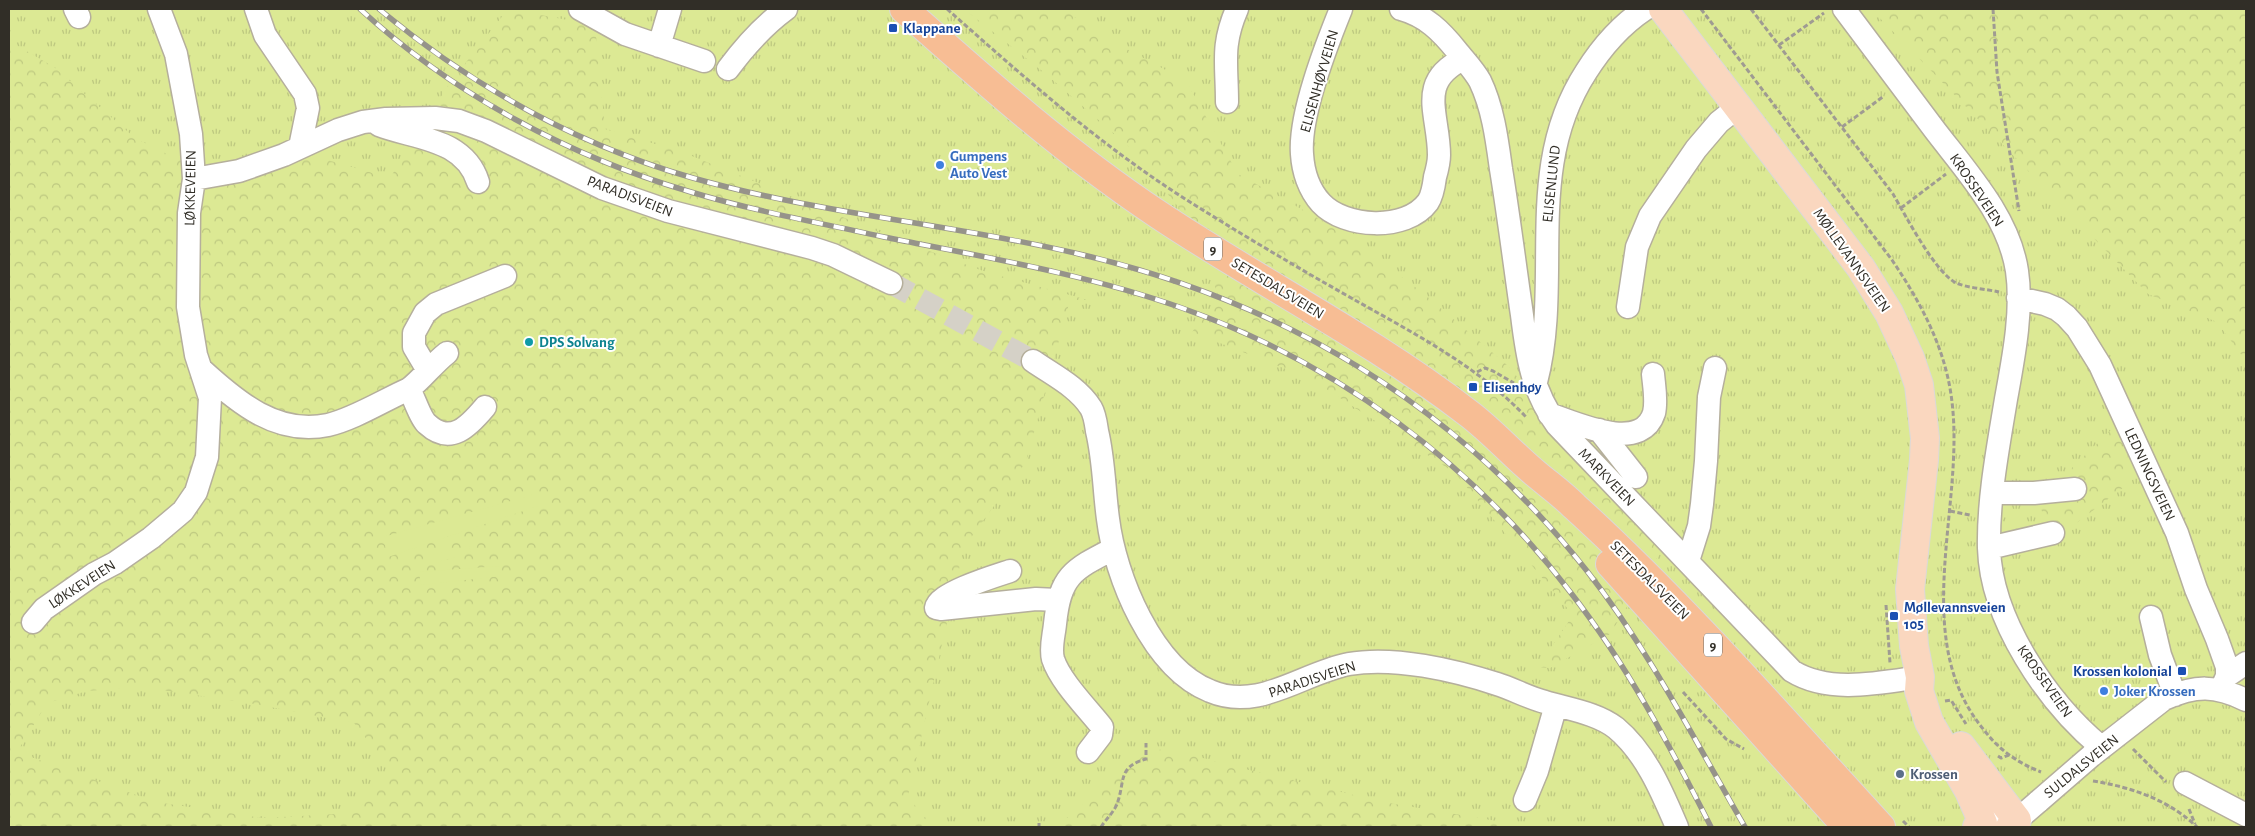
<svg xmlns="http://www.w3.org/2000/svg" width="2255" height="836" viewBox="0 0 2255 836" font-family="'Alegreya Sans',sans-serif">
<style>
.grass{fill:url(#grass-tufts)}
.forest{fill:url(#forest-crowns);fill-rule:evenodd}
.pitch{fill:#dce994}
.lines{fill:none;stroke-linecap:round;stroke-linejoin:round}
.minor-tunnel{stroke:#d5d1c7;stroke-width:22;stroke-dasharray:22 11;stroke-linecap:butt}
.minor-casing{stroke:#b5af9c;stroke-width:25}
.major-casing{stroke:#dad9d8;stroke-width:30}
.highway-casing{stroke:#dad9d8;stroke-width:30}
.path{stroke:#9f9b92;stroke-width:3;stroke-dasharray:5 2.5;stroke-linecap:butt}
.minor{stroke:#fff;stroke-width:22}
.major{stroke:#fad7bf;stroke-width:28}
.highway{stroke:#f7bd94;stroke-width:28}
.rail-casing{stroke:#96938a;stroke-width:5.5}
.rail{stroke:#fff;stroke-width:4;stroke-dasharray:11;stroke-linecap:butt}
.minor-bridge-casing{stroke:#b5af9c;stroke-width:25;stroke-linecap:butt}
.minor-bridge{stroke:#fff;stroke-width:22}
.transit-dot{fill:#1a4fb4;stroke:#fff;stroke-width:2}
.shop-dot{fill:#3f7fe0;stroke:#fff;stroke-width:2}
.culture-dot{fill:#0f9aa8;stroke:#fff;stroke-width:2}
.service-dot{fill:#5c6f8a;stroke:#fff;stroke-width:2}
.labels{text-anchor:middle;stroke-width:4;stroke-linejoin:round;paint-order:stroke}
.shield{fill:#fff;stroke:#6f6d68;stroke-width:1}
.shield-label{font-size:14px;font-weight:bold;fill:#312e27}
.transit-label{font-size:15px;font-weight:bold;fill:#164399;stroke:#fff;text-anchor:start}
.street-label{font-size:15px;fill:#312e27;stroke:#fff}
.shop-label{font-size:15px;font-weight:bold;fill:#366cbe;stroke:#fff;text-anchor:start}
.culture-label{font-size:15px;font-weight:bold;fill:#0d838f;stroke:#fff;text-anchor:start}
.service-label{font-size:15px;font-weight:bold;fill:#4e5e75;stroke:#fff;text-anchor:start}
</style>
<defs>
<pattern id="grass-tufts" width="24" height="20" patternUnits="userSpaceOnUse" patternTransform="scale(1.25)"><rect width="24" height="20" fill="#dce994"/><path d="M3 7l-1-3M5 7V3M7 7l1-3M15 17l-1-3M17 17v-4M19 17l1-3" fill="none" stroke="#bdc880"/></pattern>
<pattern id="forest-crowns" width="20" height="18" patternUnits="userSpaceOnUse" patternTransform="scale(1.25)"><rect width="20" height="18" fill="#dce994"/><path d="M2 6a3 3 0 1 1 6 0M12 15a3 3 0 1 1 6 0" fill="none" stroke="#bdc880"/></pattern>
</defs>
<rect width="100%" height="100%" fill="#fefaef"/>
<path class="grass" d="M9,9H2246V827H9Z"/>
<path class="forest" d="M508,9L595,25L605,129L682,152L889,236L986,272L1088,300H1070L1026,462L964,547L908,796L931,827H9V41L54,67L135,138L205,173L310,155L390,178L449,84ZM141,687L249,703L354,723L390,769L356,813L263,818L156,802L17,752L47,703L87,691Z
M964,9H1063L1097,33L1186,81L1238,174L1334,227L1423,293L1507,365L1578,447L1667,542L1610,634L1550,668L1538,667L1573,615L1455,473L1311,379L1192,332L1219,298L1195,227L1127,145L1046,74Z
M1871,9H2246V361L2217,322L2148,294Z
M2117,419L2129,441L2124,487L2050,543L2039,500L2114,427Z
M1167,748L1224,764L1383,802L1497,821L1509,827H1057L1138,755Z"/>
<path class="pitch" d="M535,494L538,506L388,557L383,537Z
M469,546L471,552L435,563L433,555Z
M500,566L501,576L421,585L419,572Z"/>
<g class="lines">
<path class="minor-tunnel" d="M891,283L1033,361"/>
<g class="minor-casing">
<path id="minor" d="M75,9L79,17
M256,9L265,35L305,94L308,108L300,147
M580,9L625,34L704,61
M1341,9C1326,46 1299,115 1302,154C1303,171 1309,190 1321,203C1344,228 1406,232 1428,202C1432,196 1434,185 1435,177C1437,170 1439,162 1439,155C1439,114 1416,82 1463,59
M1401,9C1426,16 1441,31 1457,51C1465,61 1474,70 1480,81C1493,108 1497,140 1501,169C1509,218 1515,267 1522,315C1527,356 1532,391 1557,425L1792,671C1829,694 1879,683 1920,677
M1844,9C1874,49 1904,89 1934,129C1966,171 2009,217 2017,271C2023,311 2013,360 2006,399C1998,448 1988,499 1989,548C1991,620 2047,702 2101,747
M659,46L670,9
M728,69C745,46 763,26 786,9
M1227,102C1227,63 1221,46 1237,9
M379,125C415,139 464,138 478,182
M194,179L239,171L284,155L338,130L363,122L386,119L435,118L459,121L486,131L602,188L668,211L812,248L833,255L891,283
M2018,298L2045,304L2057,309L2066,316L2077,328L2100,365L2177,533L2196,589L2217,639L2227,667V676L2221,690
M1628,307L1637,247L1650,216L1696,149L1719,122L1738,107
M1033,361C1053,375 1078,387 1091,408C1095,415 1096,424 1097,431C1104,460 1104,490 1108,519C1115,576 1152,668 1210,691C1259,712 1302,673 1349,664C1394,656 1454,670 1497,684C1513,689 1529,698 1545,702C1568,709 1597,713 1616,728C1646,753 1662,792 1677,827
M427,369L414,347V333L425,313L436,304L505,276
M202,370C237,402 277,436 328,425C354,419 384,400 409,389C423,378 433,364 447,353
M1536,382C1563,278 1523,169 1586,72C1601,48 1621,25 1645,9
M409,389C414,397 420,418 427,424C451,446 469,426 485,407
M1549,414C1576,423 1641,454 1654,413C1657,401 1654,386 1653,374
M1599,430L1636,477
M1993,493H2034L2075,489
M1989,548L2053,533
M1688,561L1699,526L1702,504L1706,461L1709,397L1715,368
M1010,571C995,576 938,593 936,608L941,609L1036,599L1057,600
M2151,617L2160,655L2175,695
M33,622L44,609L94,574L115,563L151,538L183,511L196,492L207,457L210,398L196,355L188,307L189,213L194,179L191,134L176,54L159,9
M2227,676L2246,663
M1088,752L1101,735L1102,727C1087,708 1060,681 1053,659C1050,648 1054,635 1055,624C1060,576 1072,570 1113,549
M2091,756L2164,699C2196,685 2215,685 2246,700
M2185,783L2246,815
M1525,800L1537,771L1556,705
M1983,823L2000,820H2017L2039,801"/>
</g>
<g class="major-casing">
<path id="major" d="M1663,9L1861,268L1889,313L1910,358L1919,385L1925,438L1924,460L1910,589L1914,646L1920,677L1919,691L1929,722L1969,791L1983,823L1977,827
M1961,746L2017,820L2010,827"/>
</g>
<g class="highway-casing">
<path id="highway" d="M904,9C986,82 1067,154 1159,215C1261,283 1371,338 1468,413C1492,431 1512,454 1535,473C1548,484 1562,494 1574,506C1684,606 1781,718 1881,827
M1610,564L1847,827"/>
</g>
<path class="path" d="M947,9C1025,78 1101,146 1190,202C1241,234 1293,265 1346,295C1409,331 1476,364 1527,418
M1701,9L1892,260C1921,303 1946,349 1952,402C1965,508 1908,639 1984,730C1999,750 2018,763 2041,772
M1751,9L1893,194C1906,216 1934,271 1956,283C1968,288 1986,289 1999,292
M1993,9L1997,72L2019,211
M1779,45L1824,13
M1842,127L1884,96
M1901,208L1946,174
M1477,372L1485,368L1493,371L1514,383
M1950,511L1970,515
M1886,605L1890,663
M1683,692L1726,739L1744,749
M1945,701L1951,700L1966,724
M2133,749L2166,782
M1998,756L2001,758L2009,755
M2093,781C2131,787 2169,800 2197,827
M2189,809L2195,824
M1903,821L1909,827
M1039,827V823
M1101,827C1106,819 1116,810 1118,801C1125,780 1118,767 1146,759V743"/>
<use href="#minor" class="minor"/>
<use href="#major" class="major"/>
<use href="#highway" class="highway"/>
<g class="rail-casing">
<path id="rail" d="M360,9C453,94 570,157 691,192C754,211 820,223 884,237C984,257 1086,274 1182,308C1337,363 1472,463 1571,593C1627,665 1670,746 1711,827
M379,9C472,86 577,145 693,178C820,214 952,224 1079,254C1283,301 1457,406 1587,571C1649,650 1695,741 1745,827"/>
</g>
<use href="#rail" class="rail"/>
<g class="minor-bridge-casing">
<path id="minor-bridge" d="M2039,801L2091,756"/>
</g>
<use href="#minor-bridge" class="minor-bridge"/>
</g>
<g class="transit-dot">
<rect x="888" y="23" width="10" height="10" rx="2.5"/>
<rect x="1468" y="382" width="10" height="10" rx="2.5"/>
<rect x="1889" y="611" width="10" height="10" rx="2.5"/>
<rect x="2177" y="666" width="10" height="10" rx="2.5"/>
</g>
<g class="shop-dot">
<circle cx="940" cy="165" r="5"/>
<circle cx="2104" cy="691" r="5"/>
</g>
<circle class="culture-dot" cx="529" cy="342" r="5"/>
<circle class="service-dot" cx="1900" cy="774" r="5"/>
<g class="labels">
<g class="shield">
<rect x="1204" y="237.5" width="18" height="23" rx="4"/>
<rect x="1704" y="633.5" width="18" height="23" rx="4"/>
</g>
<g class="shield-label">
<text x="1213" y="254">9</text>
<text x="1713" y="650">9</text>
</g>
<g class="transit-label">
<text x="903" y="33">Klappane</text>
<text x="1483" y="392">Elisenhøy</text>
<text x="1904" y="612">Møllevannsveien<tspan x="1904" dy="17">105</tspan></text>
<text x="2172" y="676" text-anchor="end">Krossen kolonial</text>
</g>
<g class="street-label">
<text transform="translate(1319 81) rotate(-74)" y="5">ELISENHØYVEIEN</text>
<text transform="translate(1551 184) rotate(-84)" y="5">ELISENLUND</text>
<text transform="translate(190 188) rotate(-89)" y="5">LØKKEVEIEN</text>
<text transform="translate(1977 190) rotate(56)" y="5">KROSSEVEIEN</text>
<text transform="translate(630 196) rotate(21)" y="5">PARADISVEIEN</text>
<text transform="translate(1852 260) rotate(55)" y="5">MØLLEVANNSVEIEN</text>
<text transform="translate(1278 288) rotate(31)" y="5">SETESDALSVEIEN</text>
<text transform="translate(2150 474) rotate(65)" y="5">LEDNINGSVEIEN</text>
<text transform="translate(1607 477) rotate(46)" y="5">MARKVEIEN</text>
<text transform="translate(1650 580) rotate(45)" y="5">SETESDALSVEIEN</text>
<text transform="translate(82 584) rotate(-33)" y="5">LØKKEVEIEN</text>
<text transform="translate(1312 679) rotate(-18)" y="5">PARADISVEIEN</text>
<text transform="translate(2045 681) rotate(55)" y="5">KROSSEVEIEN</text>
<text transform="translate(2081 766) rotate(-39)" y="5">SULDALSVEIEN</text>
</g>
<g class="shop-label">
<text x="950" y="161">Gumpens<tspan x="950" dy="17">Auto Vest</tspan></text>
<text x="2114" y="696">Joker Krossen</text>
</g>
<g class="culture-label">
<text x="539" y="347">DPS Solvang</text>
</g>
<g class="service-label">
<text x="1910" y="779">Krossen</text>
</g>
</g>
<rect width="2255" height="836" fill="none" stroke="#312e27" stroke-width="20"/>
</svg>
